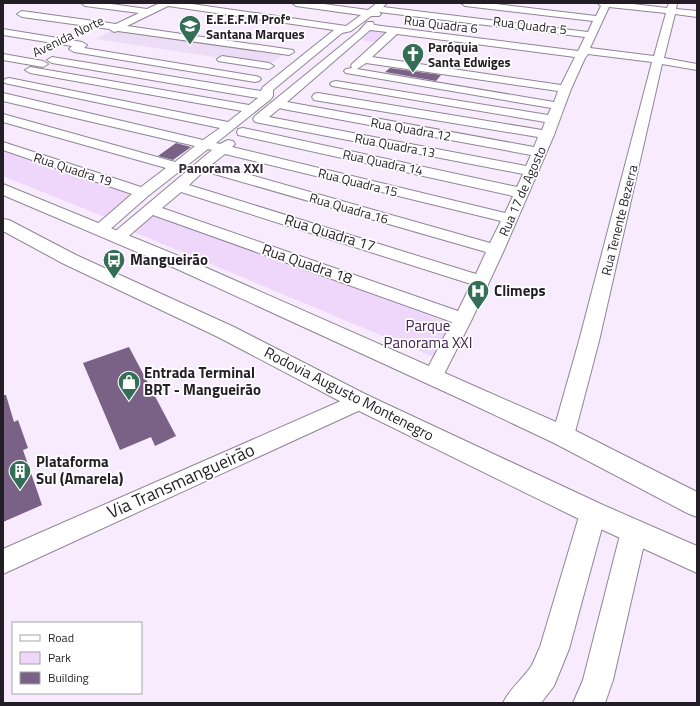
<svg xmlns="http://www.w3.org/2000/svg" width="700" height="706" viewBox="0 0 700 706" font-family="'Titillium Web',sans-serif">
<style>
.built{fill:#eddcf5}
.green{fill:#efd7fb}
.building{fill:#7a6286}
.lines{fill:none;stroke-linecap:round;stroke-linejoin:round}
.minor-casing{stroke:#908596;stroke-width:2}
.major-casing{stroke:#908596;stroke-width:2}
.minor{fill:#fff;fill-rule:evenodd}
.major{fill:#fff;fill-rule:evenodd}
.labels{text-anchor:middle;stroke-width:3.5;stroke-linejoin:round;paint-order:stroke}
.far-poi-label{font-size:13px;font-weight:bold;fill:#231e25;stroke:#fff;text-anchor:start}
.far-street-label{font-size:13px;fill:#231e25;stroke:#fff}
.far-quarter-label{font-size:14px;font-weight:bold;fill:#322937;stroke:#fff}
.street-label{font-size:15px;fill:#231e25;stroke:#fff}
.poi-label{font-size:15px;font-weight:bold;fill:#231e25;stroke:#fff;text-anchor:start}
.park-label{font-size:15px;fill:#422051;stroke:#fff}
.near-street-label{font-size:18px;fill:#231e25;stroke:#fff}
</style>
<rect width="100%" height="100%" fill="#f7ebfd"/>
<path class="built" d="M116,28L286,53L268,65L96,39Z"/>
<path class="green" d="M373,29L387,31L374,42L361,40Z
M3,148L137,193L108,218L3,176Z
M153,214L455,325L438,359L134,232V229Z"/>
<path class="building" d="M390,68L441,75L436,81L385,72Z
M176,143L191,147L173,160L158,156Z
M129,347L176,436L155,446L151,437L120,450L83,363Z
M3,395H6L14,422L18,420L28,448L23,450L42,505L3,522Z"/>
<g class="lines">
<g class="minor-casing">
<path id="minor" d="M81,3H104L147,9L160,3H185L346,26L361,15L296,6L292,3H316L368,10L377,3H387L383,7L588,32L593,21L465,6L461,3H488L596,16L601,6L597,3H624L667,8L669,3H677L676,9L697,11V17L675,14L664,58L697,64V70L662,64L599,341L574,436L571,442L563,445L555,442L552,436L579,341L652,62L588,54L585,58L571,89L554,135L504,250L472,319L440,382L433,384L426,382L423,377L452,322L153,215L124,240L118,242L112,240L110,237L112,234L212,150L208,149L148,196L107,232L101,234L95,232L93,229L95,226L132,194L3,150V142L141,187L166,168L3,122V114L175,162L195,146L3,101V93L203,140L220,128L9,84L5,83L3,81L5,79L9,78L228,122L242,111L30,73L25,70L30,67L249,105L258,98L52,63L47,60L52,57L261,91L263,87L334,30L168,6L127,26L293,50L294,52L289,55L118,31L114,32L109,29L22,17L17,14L22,11L116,24L139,13L85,6ZM609,7L666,13L654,56L590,48ZM379,12L585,37L578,51L374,25L373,22H367L359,31L255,116L253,119L255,122L523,174L517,187L243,128L238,129L237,132L238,135L243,136L513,196L505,213L232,147L235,144L233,141L228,140L220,144L216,143L271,99L273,96V90L342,33L351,31L371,16H379L381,14ZM370,30L387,32L352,64L351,66L352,68L346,69L344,71L346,73L551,108L548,115L336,81L332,82L330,84L332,86L545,122L542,130L318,93L314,94L312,97L314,100L538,137L534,147L287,102ZM397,34L575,57L561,85L372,57ZM366,63L558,91L554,102L357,69ZM280,108L283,109L531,155L526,166L269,117ZM225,154L501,221L490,243L212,164ZM204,171L486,252L476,274L189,185ZM181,192L471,284L458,311L162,208Z
M3,29L82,42L87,45L84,48L255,76L259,77L261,79L259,81L255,82L74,52L69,49L72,46L3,35Z
M3,54L43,61L48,64L43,67L3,60Z
M222,56L269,63L274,66L269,69L218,61L217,59Z
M359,393L367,395L370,401L367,407L3,574V549Z
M593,502L602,505L606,513L569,649L554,686L541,703H503C510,688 523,679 532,665C535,659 537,653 540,647L580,513L584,505Z
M634,520L643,523L647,531L613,680L605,703H573L583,680L621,531L625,523Z"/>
</g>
<g class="major-casing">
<path id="major" d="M3,184L191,261L481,389L572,429L697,492V517L687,513L554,443L465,401L177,269L3,195Z
M3,219L9,220L76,255L234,327L367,395L603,505L697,546V573L583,521L351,407L218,337L62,263L3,231Z"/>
</g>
<use href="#minor" class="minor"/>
<use href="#major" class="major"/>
</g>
<defs>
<g id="school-pin" transform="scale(1.15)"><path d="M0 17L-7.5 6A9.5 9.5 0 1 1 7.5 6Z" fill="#356e56" stroke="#fff"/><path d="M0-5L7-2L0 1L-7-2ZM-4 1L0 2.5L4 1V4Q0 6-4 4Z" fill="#fff"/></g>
<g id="church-pin" transform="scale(1.15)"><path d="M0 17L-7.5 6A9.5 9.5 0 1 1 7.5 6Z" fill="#356e56" stroke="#fff"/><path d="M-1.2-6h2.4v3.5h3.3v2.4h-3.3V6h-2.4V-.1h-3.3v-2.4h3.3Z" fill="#fff"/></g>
<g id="bus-pin" transform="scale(1.15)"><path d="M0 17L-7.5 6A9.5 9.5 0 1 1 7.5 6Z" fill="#356e56" stroke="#fff"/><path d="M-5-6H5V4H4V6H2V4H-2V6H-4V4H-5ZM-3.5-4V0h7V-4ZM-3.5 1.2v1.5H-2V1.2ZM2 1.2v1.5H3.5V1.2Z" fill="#fff"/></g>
<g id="hospital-pin" transform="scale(1.15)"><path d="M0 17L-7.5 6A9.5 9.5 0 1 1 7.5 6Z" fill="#356e56" stroke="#fff"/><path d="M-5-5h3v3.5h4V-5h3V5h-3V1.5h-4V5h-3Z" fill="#fff"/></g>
<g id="shop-pin" transform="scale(1.15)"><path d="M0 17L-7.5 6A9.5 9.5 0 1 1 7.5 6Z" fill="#356e56" stroke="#fff"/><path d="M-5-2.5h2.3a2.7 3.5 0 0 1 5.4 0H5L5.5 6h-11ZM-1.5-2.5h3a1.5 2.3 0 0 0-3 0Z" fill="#fff"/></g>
<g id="building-pin" transform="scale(1.15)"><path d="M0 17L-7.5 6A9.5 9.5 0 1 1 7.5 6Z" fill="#356e56" stroke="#fff"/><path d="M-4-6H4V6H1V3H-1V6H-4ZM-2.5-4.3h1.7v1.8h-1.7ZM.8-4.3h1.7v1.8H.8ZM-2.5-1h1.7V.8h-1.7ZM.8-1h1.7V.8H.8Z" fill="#fff"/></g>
</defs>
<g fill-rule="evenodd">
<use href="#school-pin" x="190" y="26"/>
<use href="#church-pin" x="413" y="54"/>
<use href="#bus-pin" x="114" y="260"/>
<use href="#hospital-pin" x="478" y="291"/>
<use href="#shop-pin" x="129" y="382"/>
<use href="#building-pin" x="20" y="471"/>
</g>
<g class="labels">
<g class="far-poi-label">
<text x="206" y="24">E.E.E.F.M Profº<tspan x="206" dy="15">Santana Marques</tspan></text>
<text x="428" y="52">Paróquia<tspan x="428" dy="15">Santa Edwiges</tspan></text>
</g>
<g class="far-street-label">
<text transform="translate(441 24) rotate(7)" y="5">Rua Quadra 6</text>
<text transform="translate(530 25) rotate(7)" y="5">Rua Quadra 5</text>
<text transform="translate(68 36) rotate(-26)" y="5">Avenida Norte</text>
<text transform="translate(411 129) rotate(10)" y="5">Rua Quadra 12</text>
<text transform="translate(395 145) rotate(11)" y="5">Rua Quadra 13</text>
<text transform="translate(383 162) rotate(12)" y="5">Rua Quadra 14</text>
<text transform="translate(73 169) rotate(18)" y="5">Rua Quadra 19</text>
<text transform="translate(358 182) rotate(14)" y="5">Rua Quadra 15</text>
<text transform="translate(522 191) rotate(-66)" y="5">Rua 17 de Agosto</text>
<text transform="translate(349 208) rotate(16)" y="5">Rua Quadra 16</text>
<text transform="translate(619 220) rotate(-76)" y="5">Rua Tenente Bezerra</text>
</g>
<g class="far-quarter-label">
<text x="221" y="173">Panorama XXI</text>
</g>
<g class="street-label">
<text transform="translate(330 233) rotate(17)" y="5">Rua Quadra 17</text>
<text transform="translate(307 264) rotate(19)" y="5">Rua Quadra 18</text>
<text transform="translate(349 394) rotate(27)" y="5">Rodovia Augusto Montenegro</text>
</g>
<g class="poi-label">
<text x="130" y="265">Mangueirão</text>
<text x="494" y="296">Climeps</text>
<text x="144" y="378">Entrada Terminal<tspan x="144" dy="17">BRT - Mangueirão</tspan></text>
<text x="36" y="467">Plataforma<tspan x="36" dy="17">Sul (Amarela)</tspan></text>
</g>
<g class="park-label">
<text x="428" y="331">Parque<tspan x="428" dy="17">Panorama XXI</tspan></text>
</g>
<g class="near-street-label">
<text transform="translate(181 481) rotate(-24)" y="6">Via Transmangueirão</text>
</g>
</g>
<rect width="700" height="706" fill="none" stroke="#231e25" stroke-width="8"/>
<rect x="12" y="622" width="130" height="72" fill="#ffffff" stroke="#a7a5a8"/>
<rect x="20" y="635" width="20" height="6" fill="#ffffff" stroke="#a7a5a8"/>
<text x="48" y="642" font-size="12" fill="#231e25">Road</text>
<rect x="20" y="652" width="20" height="12" fill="#efd7fb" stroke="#a7a5a8"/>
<text x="48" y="662" font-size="12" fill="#231e25">Park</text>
<rect x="20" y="672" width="20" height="12" fill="#7a6286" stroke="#a7a5a8"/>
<text x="48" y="682" font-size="12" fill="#231e25">Building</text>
</svg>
